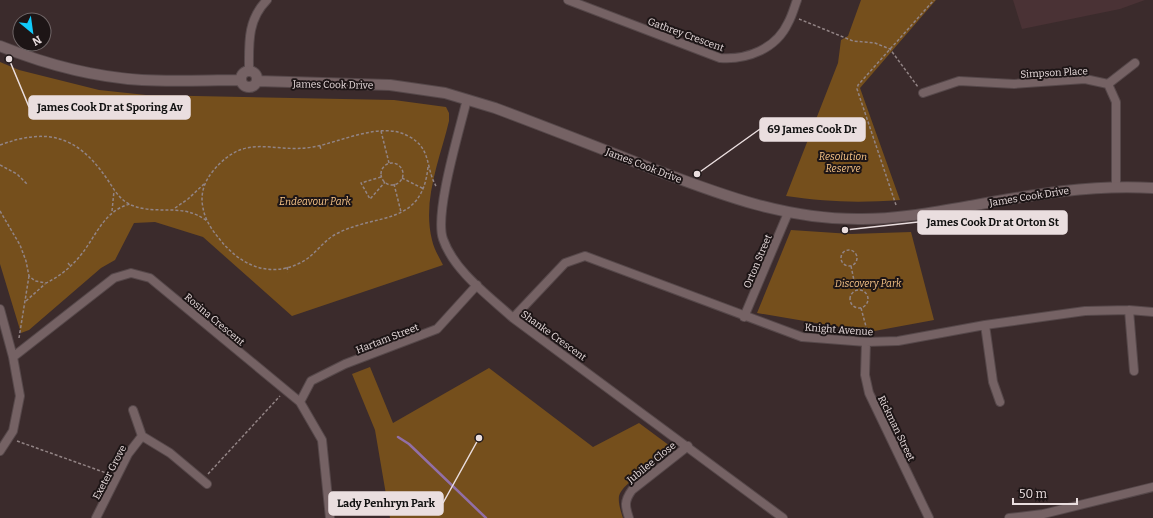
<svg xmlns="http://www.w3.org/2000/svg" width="1153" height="518" viewBox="0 0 1153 518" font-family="Bitter,serif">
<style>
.built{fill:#4a3235}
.green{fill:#754f1c}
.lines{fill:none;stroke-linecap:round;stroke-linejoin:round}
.stream{stroke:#926fa7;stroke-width:2.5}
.minor-casing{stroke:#56484a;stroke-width:10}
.tertiary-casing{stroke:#56484a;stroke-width:12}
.path{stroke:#928485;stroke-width:1.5;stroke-dasharray:3 2;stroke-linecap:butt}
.minor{stroke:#756264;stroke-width:8}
.tertiary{stroke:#756264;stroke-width:10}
.labels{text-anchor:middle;stroke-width:4;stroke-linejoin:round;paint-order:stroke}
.street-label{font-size:10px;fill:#eadedf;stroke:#1d1516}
.park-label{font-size:10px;font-style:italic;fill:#f7c487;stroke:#1d1516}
.leader{fill:none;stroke:#eadedf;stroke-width:1.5}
.callout-dot{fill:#eadedf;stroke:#1d1516;stroke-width:1.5}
.callout{fill:#eadedf;stroke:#eadedf;stroke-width:1.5}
.callout-label{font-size:11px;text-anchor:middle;font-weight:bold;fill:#111}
</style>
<rect width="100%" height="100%" fill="#3b2b2c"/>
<path class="built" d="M1013,0H1145L1120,9L1022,29Z"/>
<path class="green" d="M861,0H936L860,88L900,200C858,203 827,202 786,196L838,63L841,40L848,36Z
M0,62L19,70L99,90L146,95L394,100L446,107L449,113V121C440,159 422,200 432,240C434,249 439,257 443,265L292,316L203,237L155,222L134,223L115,260L101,268L29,330L21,333L0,264Z
M791,230L851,234L911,232L934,320L869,332L757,313Z
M370,367L393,423L489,368L593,447L639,423L670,446V453C658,462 623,482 619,496C618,503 621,512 623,518H390L375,430L352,374Z"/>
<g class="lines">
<path class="stream" d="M398,437L409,444L486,518"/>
<g class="minor-casing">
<path id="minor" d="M568,0L720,58C747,60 776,49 788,23C792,16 794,8 797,0
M249,70C249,44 247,20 267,0
M1108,84L1135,63
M923,93L959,81L1014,84L1085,79L1108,84L1116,102V186
M467,99C460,129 434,213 443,239C454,271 489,296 513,318L783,518
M0,309L13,357L20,396L13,431L0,451
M1129,310L1134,371
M744,317L788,213
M513,318L565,263L585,256L802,337L866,342L898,341L985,325L1085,311L1129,310L1153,312
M985,325L993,382L1000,402
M866,342L865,375L869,393L929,518
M13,357L114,278L131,273L150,278L300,402L322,440L330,518
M300,402L311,381L345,364L437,329L477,285
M142,436L170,453L207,484
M96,518L128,454L142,436L133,410
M629,518C625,506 624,501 632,490L688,446
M1009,518L1043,514L1153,487"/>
</g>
<g class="tertiary-casing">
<path id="tertiary" d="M0,46C45,64 93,77 142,80C175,82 208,80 240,80
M241 79a8 8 0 1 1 16 0a8 8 0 1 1-16 0Z
M257,81L390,85L445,93L495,108C546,127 597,147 648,167C719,194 785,220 862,219C898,219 935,212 970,206C1031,195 1091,184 1153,188"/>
</g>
<path class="path" d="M799,19L853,41L875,43L890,49L918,87
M381,131L389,163
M0,145C46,128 76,135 105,176C113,187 118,199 131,205C158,216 182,202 207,221
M320,146L321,150
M381 174a11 11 0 1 1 22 0a11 11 0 1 1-22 0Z
M0,165L17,174L27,184
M428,167C422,226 378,213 338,233C323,240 315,256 300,263C268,279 238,264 218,237C211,229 205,219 203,208C200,194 204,182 213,171C246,131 271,154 313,147C341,142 382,121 408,136C432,148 425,167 436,186
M381,177L361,183L370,199L385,182
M402,178L424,189
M394,184L401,212
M896,205L857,89L858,85L934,0
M175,208L188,199L204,184
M0,211L20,245L26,261L29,276L35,281L46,283C59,277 71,267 80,256C96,237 103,211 130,204
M112,211L114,191
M841 258a8 8 0 1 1 16 0a8 8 0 1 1-16 0Z
M68,263L71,267
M851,266L856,290
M287,267L288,272
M850 299a9 9 0 1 1 18 0a9 9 0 1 1-18 0Z
M26,301L45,284
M861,308L868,334
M19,338L29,276
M17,441L109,474
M208,474L280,396"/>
<use href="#minor" class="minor"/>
<use href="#tertiary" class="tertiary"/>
</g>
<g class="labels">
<g class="street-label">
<text transform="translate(686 34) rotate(20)" y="4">Gathrey Crescent</text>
<text transform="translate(1054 72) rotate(-3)" y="4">Simpson Place</text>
<text transform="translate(333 84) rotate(1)" y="4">James Cook Drive</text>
<text transform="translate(644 165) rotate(21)" y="4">James Cook Drive</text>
<text transform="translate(1029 196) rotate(-9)" y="4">James Cook Drive</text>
<text transform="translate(757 261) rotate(-67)" y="4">Orton Street</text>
<text transform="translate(215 319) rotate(40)" y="4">Rosina Crescent</text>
<text transform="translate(839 329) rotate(4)" y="4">Knight Avenue</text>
<text transform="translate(554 335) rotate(36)" y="4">Shanke Crescent</text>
<text transform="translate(387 338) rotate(-21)" y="4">Hartam Street</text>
<text transform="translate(897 428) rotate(64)" y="4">Rickman Street</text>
<text transform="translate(651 462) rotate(-39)" y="4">Jubilee Close</text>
<text transform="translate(109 472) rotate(-62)" y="4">Exeter Grove</text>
</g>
<g class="park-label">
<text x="843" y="160">Resolution<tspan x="843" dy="12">Reserve</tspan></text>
<text x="315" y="205">Endeavour Park</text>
<text x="868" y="287">Discovery Park</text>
</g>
</g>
<path class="leader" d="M9 59L29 107M697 174L760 129M845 230L918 222M479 438L443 503"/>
<g class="callout-dot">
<circle cx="9" cy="59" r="4"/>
<circle cx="697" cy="174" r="4"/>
<circle cx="845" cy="230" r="4"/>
<circle cx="479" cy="438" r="4"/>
</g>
<g class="callout">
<rect x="29" y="96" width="161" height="23" rx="4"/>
<rect x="760" y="118" width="105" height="23" rx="4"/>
<rect x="918" y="211" width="149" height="23" rx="4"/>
<rect x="329" y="492" width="114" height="23" rx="4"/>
</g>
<g class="callout-label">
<text x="110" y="111">James Cook Dr at Sporing Av</text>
<text x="812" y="133">69 James Cook Dr</text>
<text x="993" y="226">James Cook Dr at Orton St</text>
<text x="386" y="507">Lady Penhryn Park</text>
</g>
<g transform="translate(32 32) rotate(151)"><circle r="19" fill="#1d1516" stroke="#6f6566"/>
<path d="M0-3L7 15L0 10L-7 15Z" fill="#11cafa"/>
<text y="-6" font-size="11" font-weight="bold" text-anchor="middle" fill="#eadedf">N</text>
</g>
<path d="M1013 498v6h64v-6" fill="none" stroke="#eadedf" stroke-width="2"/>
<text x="1019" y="498" font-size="12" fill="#eadedf" stroke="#1d1516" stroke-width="3" paint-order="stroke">50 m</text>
</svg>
